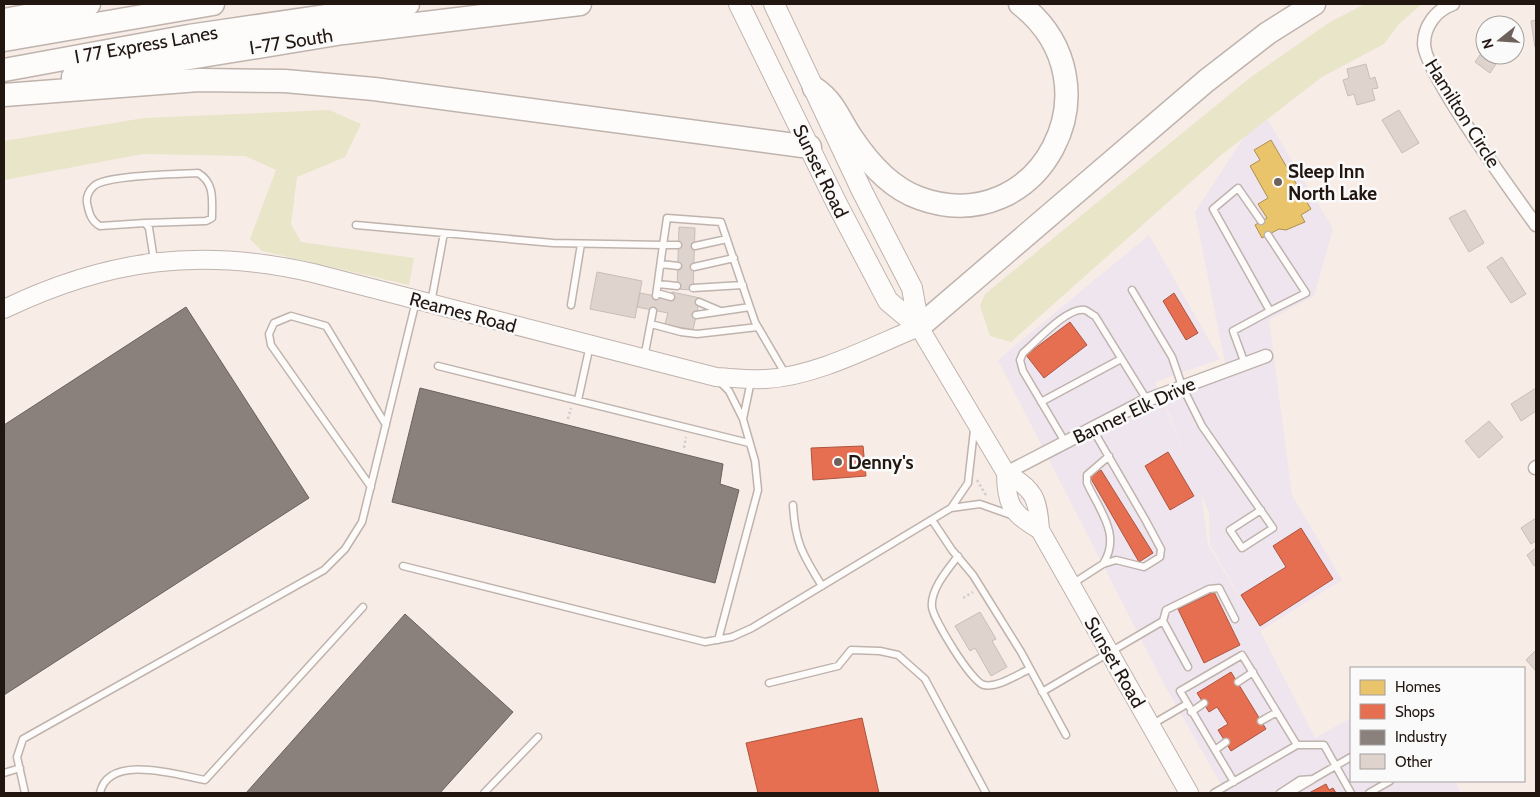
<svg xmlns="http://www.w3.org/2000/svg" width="1540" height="797" viewBox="0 0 1540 797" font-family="Cabin,sans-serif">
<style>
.commercial{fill:#eee5ee;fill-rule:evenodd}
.green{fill:#e8e5c8}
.homes{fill:#e9c46a;stroke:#ad904f}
.shops{fill:#e76f51;stroke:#ac543e}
.industry{fill:#8a817c;stroke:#6b615c}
.building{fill:#dfd3cd;stroke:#c9bdb7}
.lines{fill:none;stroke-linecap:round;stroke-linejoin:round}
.lane-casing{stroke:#bfb3ad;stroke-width:9}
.street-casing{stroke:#bfb3ad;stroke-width:15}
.secondary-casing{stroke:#bfb3ad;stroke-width:20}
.primary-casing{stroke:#bfb3ad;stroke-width:22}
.highway-casing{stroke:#bfb3ad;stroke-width:25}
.path{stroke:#d2cecc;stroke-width:2.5;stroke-dasharray:2.5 2.5;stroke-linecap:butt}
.lane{stroke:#fefcfb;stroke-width:6}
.street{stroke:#fefcfb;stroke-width:12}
.secondary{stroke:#fefcfb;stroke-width:18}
.primary{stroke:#fefcfb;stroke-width:20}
.highway{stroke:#fefcfb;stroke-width:22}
.poi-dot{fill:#6d615c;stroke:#fafafa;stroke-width:2}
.labels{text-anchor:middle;stroke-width:5;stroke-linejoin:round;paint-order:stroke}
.street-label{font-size:19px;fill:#221611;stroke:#fafafa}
.poi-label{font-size:19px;font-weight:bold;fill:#221611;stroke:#fafafa;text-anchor:start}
</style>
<rect width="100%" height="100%" fill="#f8ece6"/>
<path class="commercial" d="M1266,117L1333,229L1314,296L1269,320L1292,495L1342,580L1260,631L1315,738L1351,718V781H1455L1461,793H1226L1165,686L998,360L1149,235L1220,359L1155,382L1191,470L1164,401L1228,378L1195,212L1246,134ZM1201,494L1209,513L1210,545L1258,627L1208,545Z"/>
<path class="green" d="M1365,4H1422L1399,24L1384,44L1322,77L1220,156L1011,342L990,336L980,306L985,294L1251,77L1330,22Z
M329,110L361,124L345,157L297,177L291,224L301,242L414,258L409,285L262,251L250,239L276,170L245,156L143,154L4,180V141L144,118Z"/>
<path class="homes" d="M1271,140L1311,209L1301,215L1305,222L1286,230L1279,229L1262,238L1255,225L1267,218L1258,204L1268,198L1250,166L1260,160L1254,150Z"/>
<path class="shops" d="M1174,293L1198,333L1186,340L1163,301Z
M1070,322L1087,345L1044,378L1026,355Z
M863,446L866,476L813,480L811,448Z
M1168,452L1194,496L1170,510L1145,466Z
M1101,470L1153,553L1139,562L1090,477Z
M1301,528L1333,579L1260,626L1241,595L1286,567L1273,546Z
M1214,592L1240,645L1204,663L1178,609Z
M1231,672L1266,729L1231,751L1218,730L1228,724L1217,707L1209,712L1197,693Z
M862,718L879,793H758L746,743Z
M1326,784L1329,790L1333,788L1336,793H1309Z"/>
<path class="industry" d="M186,307L309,498L4,695V425Z
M420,388L723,464L720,484L739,490L715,583L392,502Z
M405,614L513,712L440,793H246Z"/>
<path class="building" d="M1536,20V47H1535L1531,21Z
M1485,48V55H1502L1490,73L1475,62Z
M1366,64L1370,79L1375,77L1378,88L1372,89L1375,100L1357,105L1354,94L1348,96L1343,80L1349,78L1347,69Z
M1399,110L1419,143L1402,153L1382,120Z
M1465,210L1484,243L1469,252L1449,218Z
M679,227L695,228L693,290L677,289Z
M1502,257L1526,294L1511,303L1487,267Z
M597,272L642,281L635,318L590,309Z
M672,292L700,298L693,330L665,324L668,313L637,307L640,293L671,299Z
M1536,388V411L1521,421L1511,404Z
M1489,421L1503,437L1479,458L1465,441Z
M1536,518V541L1531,544L1521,528Z
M1536,548V564L1534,566L1527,555Z
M980,612L996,639L992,641L1007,667L991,676L975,648L970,651L955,626Z
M1536,650V671L1526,660Z"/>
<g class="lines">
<g class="lane-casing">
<path id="lane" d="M145,223L206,221L212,218C212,200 215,183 198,173C179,174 106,175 94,186C89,190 86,197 87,203C89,213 91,221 100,226L145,223L149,228L154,260
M356,225L553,243L663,245L656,296
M1268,235L1306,293L1270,311
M678,245H663L667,218L721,222L755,322L786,375
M695,246L727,239
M661,264L678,266
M694,267L734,258
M658,284L677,286
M693,288L743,285
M1132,290L1172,357L1182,386L1202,426L1273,528L1242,548L1230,530L1261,510
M657,293L671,297
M699,302L720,311
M431,303L444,233
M571,305L581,244
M696,315L750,307
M651,324L681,332L697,334L758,327
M644,358L653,311
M1245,364L1233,331L1270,311L1213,209L1238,188L1261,221
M438,366L749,443
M578,400L590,345
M1041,402L1121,359
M743,419L751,381
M1065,442L1023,371L1020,360L1023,353C1036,342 1068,306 1085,310C1088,311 1092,315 1095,316L1147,400
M371,487L271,345L269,334L274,323L291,316L326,326L386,425
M793,505C795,543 803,555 822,586
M951,508L968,483L974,430
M932,520L952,550L973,575L1021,652L1066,735
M958,556C948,569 930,590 932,607C933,619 972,683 984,685C998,688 1018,674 1030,669
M1103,564C1122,535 1099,510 1087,483V475L1109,456
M403,566L705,642L732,637L752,628L951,508L980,504L1011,515
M1072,584L1103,564L1116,560L1144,567L1160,557L1161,549L1146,521L1092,428
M1163,621L1166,610L1209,589L1219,588L1235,619
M718,640L758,490L755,461L743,419L729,391L719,381
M1238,682L1253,672
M769,683L838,666L851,650L880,651L898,655L925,679L986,793
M1042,692L1163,621L1188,667
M1191,712L1204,703
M1261,721L1277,712
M1151,725L1187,704
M1297,745H1324L1351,793
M1215,750L1226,742
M4,773L20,768
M25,793L17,757L23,739L324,570L345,549L362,522L416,301
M100,793C108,753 178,775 205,780L363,607
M484,793L538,737
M1214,793L1297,745L1242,655L1180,691L1234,782
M1280,793L1300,780L1313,779L1351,757
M1290,793L1312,780
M1369,793L1390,781"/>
</g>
<g class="street-casing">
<path id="street" d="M1453,4C1436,10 1424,26 1424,44C1424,72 1515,196 1536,225
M1535,468L1536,467
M1006,473L1147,400L1266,356"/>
</g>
<g class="secondary-casing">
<path id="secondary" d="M4,309C108,259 200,247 313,273L716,377C733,378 750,380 766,379C817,376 872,346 919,327L1006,473C1006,505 1012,514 1040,530
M1006,473C1034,489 1038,498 1040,530L1189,793"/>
</g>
<g class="primary-casing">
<path id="primary" d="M739,4L837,204L888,301L919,327
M774,4L862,191L912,288L919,327"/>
</g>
<g class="highway-casing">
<path id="highway" d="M4,20L89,4
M4,40L213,4
M4,70L189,36L408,4
M73,77L343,33L580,4
M814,88C834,101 839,119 852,138C868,162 891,188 919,198C1039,242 1123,84 1020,4
M4,95L199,80L285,81L374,89L810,147
M919,327L1206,81L1268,33L1314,4"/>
</g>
<path class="path" d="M568,419L571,408
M684,448L686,437
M977,480L987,497
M963,598L973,592"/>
<use href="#lane" class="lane"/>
<use href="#street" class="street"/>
<use href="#secondary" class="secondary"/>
<use href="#primary" class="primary"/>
<use href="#highway" class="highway"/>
</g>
<g class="poi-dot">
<circle cx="1278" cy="182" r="5"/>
<circle cx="838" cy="462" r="5"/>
</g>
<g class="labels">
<g class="street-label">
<text transform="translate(291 41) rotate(-9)" y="7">I-77 South</text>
<text transform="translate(146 44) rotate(-10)" y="7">I 77 Express Lanes</text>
<text transform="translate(1463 113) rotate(58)" y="7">Hamilton Circle</text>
<text transform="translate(821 171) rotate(64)" y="7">Sunset Road</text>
<text transform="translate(463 312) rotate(15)" y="7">Reames Road</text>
<text transform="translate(1134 410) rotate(-25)" y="7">Banner Elk Drive</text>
<text transform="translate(1115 662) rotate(60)" y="7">Sunset Road</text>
</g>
<g class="poi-label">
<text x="1288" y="178">Sleep Inn<tspan x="1288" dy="22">North Lake</tspan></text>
<text x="848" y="469">Denny's</text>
</g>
</g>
<rect width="1540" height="797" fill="none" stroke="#221611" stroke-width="10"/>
<rect x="1350" y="667" width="175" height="115" fill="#fafafa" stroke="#a49f9d"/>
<rect x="1360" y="680" width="25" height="15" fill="#e9c46a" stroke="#a49f9d"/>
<text x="1395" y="692" font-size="15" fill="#221611">Homes</text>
<rect x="1360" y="704" width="25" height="15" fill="#e76f51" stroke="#a49f9d"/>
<text x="1395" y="717" font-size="15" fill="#221611">Shops</text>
<rect x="1360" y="730" width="25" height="15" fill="#8a817c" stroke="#a49f9d"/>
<text x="1395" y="742" font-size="15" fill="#221611">Industry</text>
<rect x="1360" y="754" width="25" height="15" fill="#dfd3cd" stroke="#a49f9d"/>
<text x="1395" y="767" font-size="15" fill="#221611">Other</text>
<g transform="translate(1500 40) rotate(253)"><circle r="24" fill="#fafafa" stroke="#a49f9d"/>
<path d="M0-4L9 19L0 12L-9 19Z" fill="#6d615c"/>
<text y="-8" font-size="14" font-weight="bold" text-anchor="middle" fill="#221611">N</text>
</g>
</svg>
